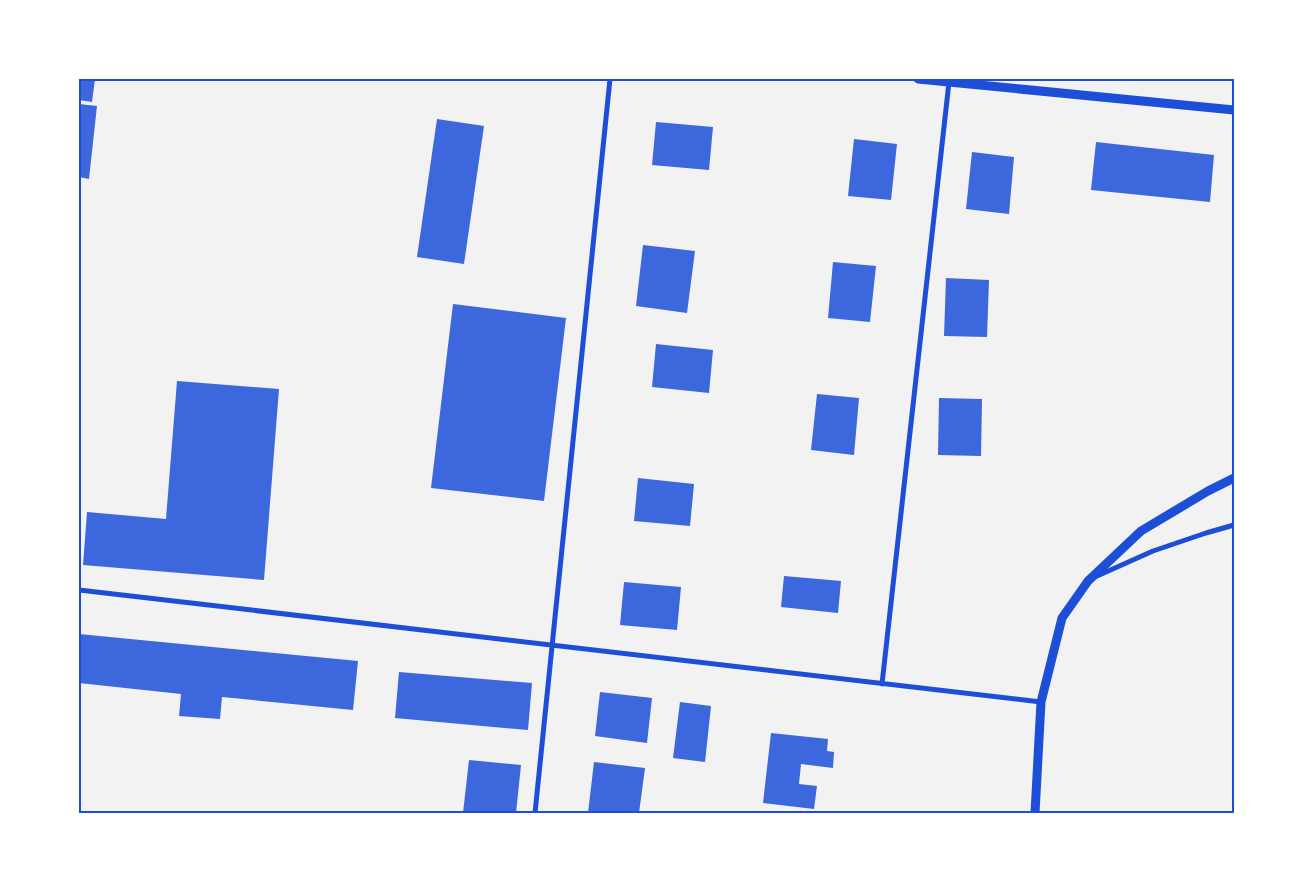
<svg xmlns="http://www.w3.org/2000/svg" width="1313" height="892" viewBox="0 0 1313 892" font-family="'Alegreya Sans',sans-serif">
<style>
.building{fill:#3d67dc}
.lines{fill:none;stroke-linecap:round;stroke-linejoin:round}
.minor{stroke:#1d4ed8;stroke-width:5}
.tertiary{stroke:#1d4ed8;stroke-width:9}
.neatline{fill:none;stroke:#1d4ed8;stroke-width:2}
</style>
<rect width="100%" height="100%" fill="#f2f2f2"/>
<path class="building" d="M79,79H95L92,102L79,100Z
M79,104L97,106L89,179L79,177Z
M437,119L484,126L464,264L417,257Z
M656,122L713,127L709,170L652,165Z
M854,139L897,144L891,200L848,196Z
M1096,142L1214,155L1210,202L1091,190Z
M972,152L1014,157L1009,214L966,209Z
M643,245L695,251L687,313L636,306Z
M833,262L876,266L870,322L828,318Z
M946,278L989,280L987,337L944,336Z
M453,304L566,318L544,501L431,488Z
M656,344L713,350L709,393L652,387Z
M177,381L279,389L264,580L83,565L87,512L166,519Z
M817,394L859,398L854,455L811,450Z
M939,398L982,399L981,456L938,455Z
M638,478L694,484L690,526L634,521Z
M784,576L841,581L838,613L781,607Z
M624,582L681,587L677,630L620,625Z
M79,634L358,661L353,710L222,697L220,719L179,716L181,694L79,683Z
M399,672L532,683L528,730L395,718Z
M600,692L652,698L647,743L595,736Z
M680,702L711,706L705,762L673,758Z
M771,733L828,739L827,751L834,752L833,768L801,764L799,784L817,786L814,809L763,803Z
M469,760L521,765L516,813H463Z
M594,762L645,768L639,813H588Z"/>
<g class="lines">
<path class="minor" d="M1097,576L1153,551L1206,533L1234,525
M79,590L1041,702
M882,684L949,82
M535,813L610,79"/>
<path class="tertiary" d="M918,79L1234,110
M1035,813L1041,702L1062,618L1088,581L1141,531L1208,491L1234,478"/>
</g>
<rect width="1313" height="892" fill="none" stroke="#ffffff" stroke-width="160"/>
<rect x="80" y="80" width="1153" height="732" class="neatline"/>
</svg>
